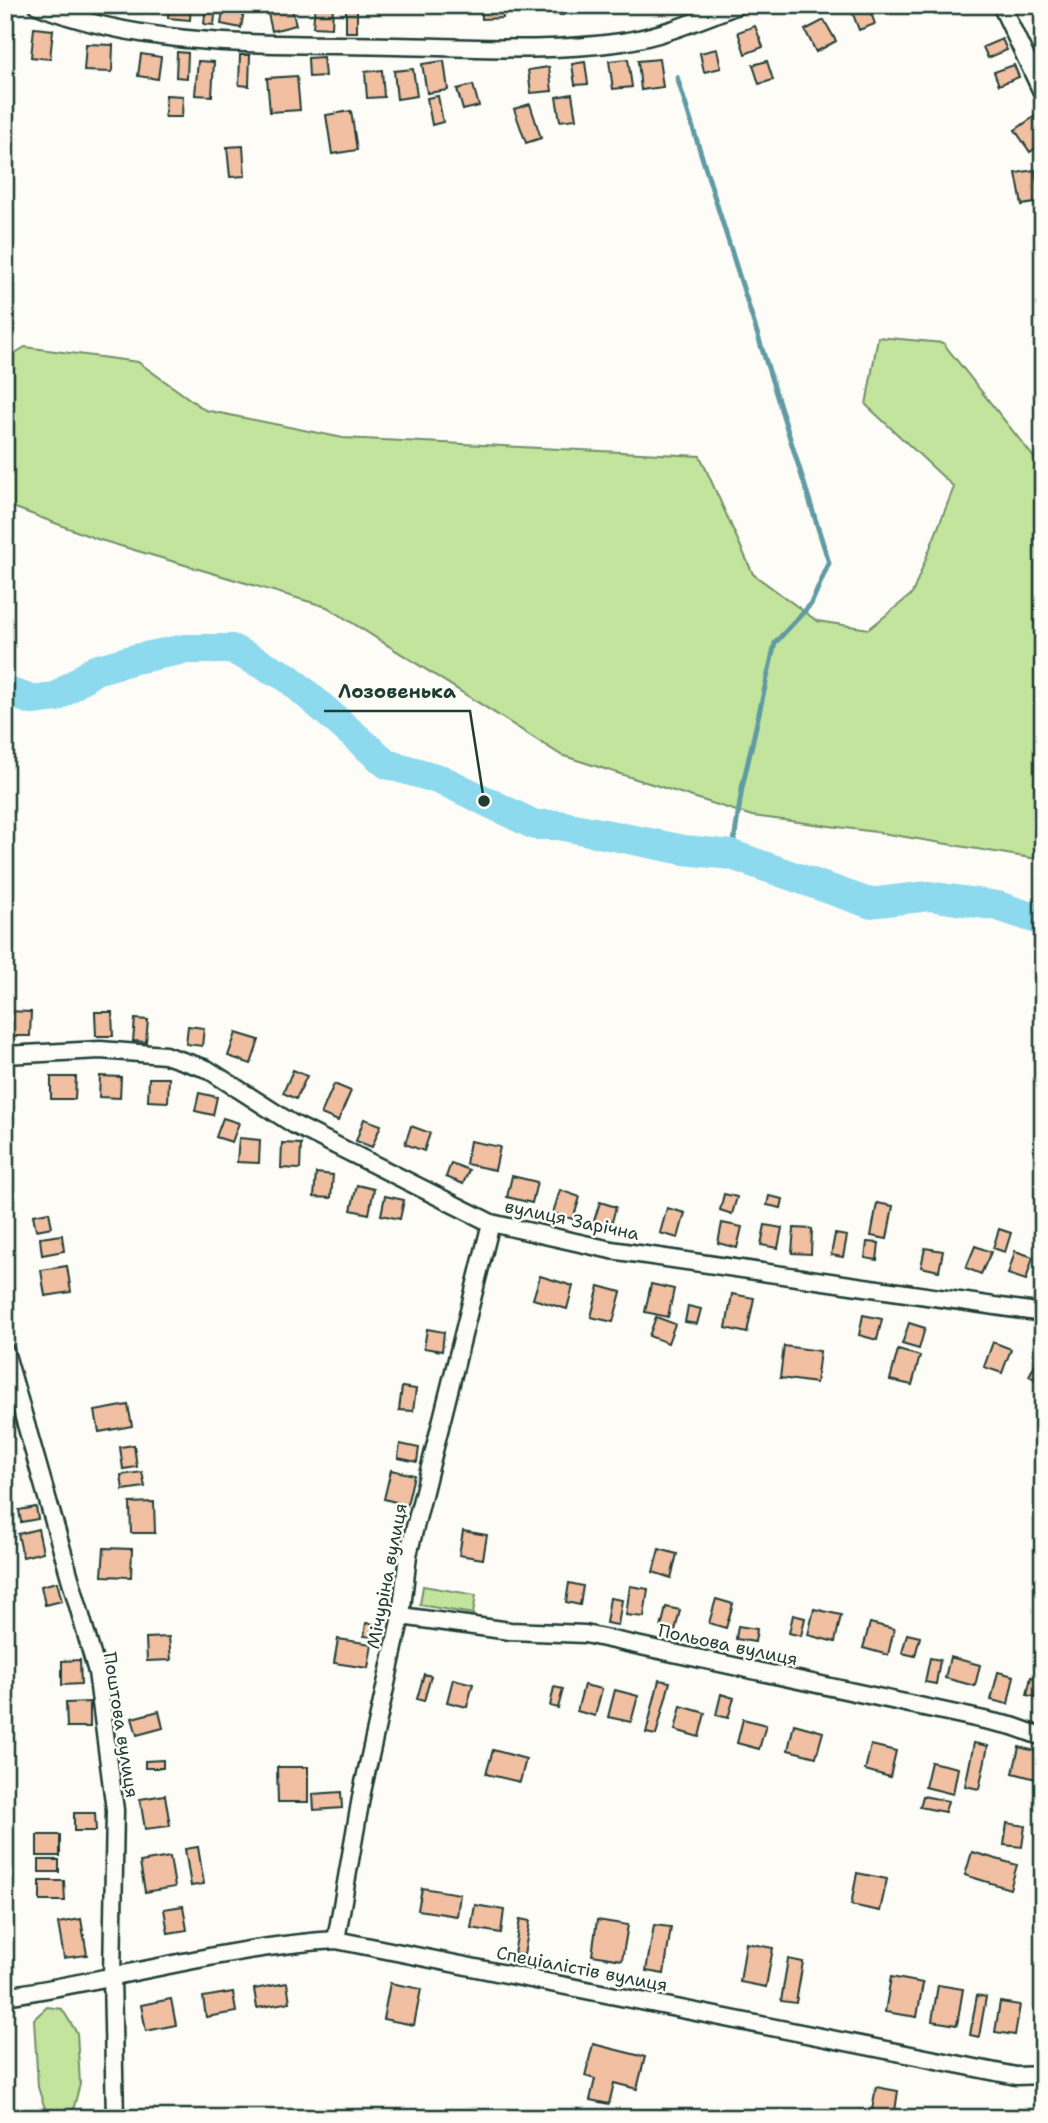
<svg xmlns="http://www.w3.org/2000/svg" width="1048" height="2123" viewBox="0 0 1048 2123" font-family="'Shantell Sans',sans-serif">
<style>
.green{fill:#c3e49d;stroke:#719068;stroke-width:2}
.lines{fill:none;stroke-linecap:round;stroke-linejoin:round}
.stream{stroke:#619ba3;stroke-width:5}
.river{stroke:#8dd9ed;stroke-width:30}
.building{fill:#f1bfa2;stroke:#1f3d34;stroke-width:2}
.minor-casing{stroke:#1f3d34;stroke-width:21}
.minor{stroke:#fdfcf7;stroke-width:16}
.labels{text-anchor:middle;stroke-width:5;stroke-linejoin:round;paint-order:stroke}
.street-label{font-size:18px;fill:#1f3d34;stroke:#fdfcf7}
.leader{fill:none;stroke:#1f3d34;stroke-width:2.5}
.callout-dot{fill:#1f3d34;stroke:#fdfcf7;stroke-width:2.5}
.callout-label{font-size:19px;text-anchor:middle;font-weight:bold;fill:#1f3d34;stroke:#fdfcf7;stroke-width:5;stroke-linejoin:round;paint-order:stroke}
</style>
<rect width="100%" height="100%" fill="#fdfcf7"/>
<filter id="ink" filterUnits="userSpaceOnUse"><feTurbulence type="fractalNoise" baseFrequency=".0143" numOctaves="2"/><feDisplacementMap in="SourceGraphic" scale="14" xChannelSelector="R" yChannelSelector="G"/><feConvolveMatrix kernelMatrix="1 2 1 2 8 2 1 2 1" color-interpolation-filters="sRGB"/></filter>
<g filter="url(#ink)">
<path class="green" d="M878,337L943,343L1043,469V490L1037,511L1043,515V860L876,832L752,816L561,755L327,607L97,539L5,504V359L25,347L138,362L205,410L343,438L700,456L753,574L817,621L869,629L912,594L954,487L866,405Z
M423,1586L476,1595L473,1614L420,1605Z
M47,2007L62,2009L77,2033L80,2084L71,2118H48L38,2087L34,2019Z"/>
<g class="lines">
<path class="stream" d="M677,77L829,563L811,604L775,643L742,788L732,855"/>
<path class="river" d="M5,691L32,700L56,697L95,670L135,659L185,649H232L287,677L387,764L442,780L535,825H559L684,850L732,855L869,903L929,896L998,906L1043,921"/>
</g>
<path class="building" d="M169,5H191L190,20L168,18Z
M206,5H216L214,25L204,24Z
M224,5H245L241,28L221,24Z
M266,5H291L296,25L272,31Z
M315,5H333L332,28L313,27Z
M346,5H357V32H346Z
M481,5H502L503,18L482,19Z
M542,5H564L563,15L542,14Z
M602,5H622V10L603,12Z
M861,5H868L875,24L859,30L851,9Z
M824,20L836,41L816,52L805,30Z
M755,26L763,47L745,54L738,32Z
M34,28L53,30L50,59L31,57Z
M1002,39L1007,50L988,58L983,47Z
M86,44L113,45L112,72L84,71Z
M717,49L721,68L704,72L700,53Z
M177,52L188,53L187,78L176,77Z
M141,54L161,57L158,79L138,76Z
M240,55H250L249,86L239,85Z
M323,57L325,76L309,77L308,58Z
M628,59L632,87L613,89L609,61Z
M659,59L663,87L641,90L638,61Z
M198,61L214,62L212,96L195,95Z
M444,61L448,90L427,93L422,64Z
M767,61L773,80L759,84L753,65Z
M585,62L588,84L575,85L572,64Z
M1014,65L1019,77L999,85L994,72Z
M549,67L552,91L531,93L528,70Z
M413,69L417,96L397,99L394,71Z
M382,70L384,97L367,98L365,72Z
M297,76L300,110L270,112L267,78Z
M473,85L479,106L463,110L457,89Z
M572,94L576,119L560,121L556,97Z
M166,95L183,96L182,117H165Z
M438,96L443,122L432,125L427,98Z
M530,104L541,138L526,143L514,109Z
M351,111L357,150L332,154L326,115Z
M1038,114L1043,121V143L1030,152L1015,130Z
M243,146L245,176L230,177L227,147Z
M1035,170L1040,202L1022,205L1016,173Z
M6,1011L31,1012L30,1036H5Z
M95,1012H112L113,1036H96Z
M135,1019L148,1020L146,1042L133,1041Z
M188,1026L204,1028L202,1046L186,1044Z
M236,1033L259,1040L251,1064L228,1056Z
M293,1070L307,1076L296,1099L283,1093Z
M100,1076L121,1077L120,1098L99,1097Z
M51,1077H76L75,1099H51Z
M149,1078H169L168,1102L148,1101Z
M334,1084L351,1091L338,1121L321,1114Z
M199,1093L217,1097L213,1115L195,1111Z
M223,1118L239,1123L232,1142L216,1137Z
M364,1119L381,1125L372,1147L356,1141Z
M411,1126L430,1133L424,1151L405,1144Z
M239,1138L260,1140L259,1163L237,1162Z
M470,1141L500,1147L495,1170L466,1164Z
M282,1143L301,1144L300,1169L281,1168Z
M451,1163L469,1170L463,1184L446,1177Z
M316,1173L333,1175L331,1198L314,1197Z
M512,1176L537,1182L532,1203L507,1197Z
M357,1185L374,1189L369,1214L351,1210Z
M560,1190L580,1197L573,1219L553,1213Z
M724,1194L737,1197L732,1214L720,1210Z
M385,1196L404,1200L400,1219L381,1215Z
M769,1196L783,1199L781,1208L767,1205Z
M600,1202L616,1207L610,1229L593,1224Z
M877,1203L893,1206L887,1239L871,1236Z
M667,1208L685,1213L678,1238L660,1233Z
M49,1212L52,1227L36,1230L33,1215Z
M722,1223L742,1227L737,1248L718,1243Z
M765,1225L782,1228L778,1248L761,1245Z
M794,1228L812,1229L811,1254L792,1253Z
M999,1229L1011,1233L1005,1252L993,1248Z
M835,1234L847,1236L843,1257L831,1255Z
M62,1235L64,1251L42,1255L40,1238Z
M867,1242L879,1243L877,1260L865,1258Z
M975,1246L991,1252L981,1274L966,1268Z
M925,1248L943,1251L939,1271L921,1267Z
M1015,1251L1033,1257L1026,1280L1008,1274Z
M67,1266L71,1292L45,1296L41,1270Z
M540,1276L573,1286L567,1309L533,1299Z
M651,1284L674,1289L668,1317L645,1312Z
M599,1286L621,1292L613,1322L591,1317Z
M732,1294L754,1298L747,1333L726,1328Z
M688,1306L701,1309L697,1324L685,1322Z
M863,1315L882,1319L877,1340L859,1335Z
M656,1317L675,1324L668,1343L649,1336Z
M909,1323L925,1328L919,1349L902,1344Z
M427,1329L444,1332L442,1351L424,1348Z
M993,1342L1011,1349L1002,1373L984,1367Z
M784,1346L820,1351L816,1383L780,1378Z
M898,1350L920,1356L912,1385L890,1380Z
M1039,1356L1043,1358V1383L1029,1376Z
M402,1387L416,1389L413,1411L399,1410Z
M128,1405L132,1426L99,1432L95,1411Z
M400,1444L419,1448L417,1462L398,1458Z
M134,1445L137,1467L123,1469L120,1447Z
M391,1470L414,1475L407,1505L384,1499Z
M142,1472L145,1487L123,1490L121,1475Z
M154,1502L155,1533H131L130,1503Z
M36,1507L38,1519L21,1522L19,1510Z
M38,1529L43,1552L23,1557L18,1534Z
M463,1531L487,1535L483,1559L459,1555Z
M104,1548L132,1549L131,1577L102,1576Z
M659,1549L677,1554L671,1578L653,1572Z
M57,1582L62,1601L45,1605L41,1586Z
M569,1583L583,1586L580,1605L566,1602Z
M630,1586L648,1589L644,1617L626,1615Z
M610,1598L622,1600L618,1625L606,1623Z
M716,1599L733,1604L726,1628L709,1623Z
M666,1607L680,1610L675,1631L661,1628Z
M814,1609L841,1615L835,1642L808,1635Z
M793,1615L805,1618L801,1636L789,1633Z
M366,1623L383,1625L381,1638L364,1636Z
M870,1623L894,1629L888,1655L863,1648Z
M738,1626L757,1629L755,1642L736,1639Z
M907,1634L920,1637L915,1656L902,1653Z
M169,1637L171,1660L147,1661L146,1638Z
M338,1639L372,1644L368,1668L334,1663Z
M950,1657L980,1665L975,1686L945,1678Z
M930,1658L940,1660L936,1684L925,1682Z
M80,1660L81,1684L62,1685V1661Z
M998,1672L1014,1676L1008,1704L991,1700Z
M424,1674L431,1676L424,1701L417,1699Z
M1031,1677L1043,1679L1041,1698L1027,1695Z
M453,1679L473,1684L467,1707L447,1702Z
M659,1680L670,1682L656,1735L646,1733Z
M584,1685L602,1689L595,1716L577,1711Z
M554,1687L563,1689L558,1708L550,1706Z
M615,1690L638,1696L631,1722L608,1717Z
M721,1694L734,1698L728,1718L716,1715Z
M90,1702V1727H67L66,1703Z
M681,1706L705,1713L699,1737L675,1730Z
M159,1711L163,1728L137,1735L132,1718Z
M743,1719L766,1725L759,1749L737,1743Z
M794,1724L823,1732L816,1757L788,1750Z
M974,1743L988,1746L979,1789L965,1786Z
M871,1745L896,1751L890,1777L865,1770Z
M1019,1747L1043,1753L1036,1779L1013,1773Z
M493,1750L526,1759L520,1782L486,1774Z
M163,1760V1768H145V1761Z
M931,1762L958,1768L953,1794L925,1787Z
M277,1767H308V1802H278Z
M341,1792L342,1808L314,1810L313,1794Z
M165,1795L170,1826L145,1829L140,1799Z
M923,1796L948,1801L945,1812L920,1807Z
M74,1813H95L96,1831H74Z
M1007,1823L1025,1826L1022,1847L1004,1845Z
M37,1835H60V1856H37Z
M198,1847L204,1884L191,1886L185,1849Z
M972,1852L1017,1865L1010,1889L965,1875Z
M170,1857L175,1887L145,1892L140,1862Z
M39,1860H59V1872H39Z
M857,1873L887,1879L880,1911L851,1905Z
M40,1881H64L65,1901H40Z
M422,1888L460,1894L457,1916L418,1910Z
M475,1905L504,1910L501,1933L471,1928Z
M183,1906L187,1930L168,1933L164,1909Z
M81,1919L87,1955L64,1958L58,1923Z
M520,1919L530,1921L524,1955L514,1954Z
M597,1920L628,1925L622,1960L592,1955Z
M654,1925L671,1927L664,1974L646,1971Z
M746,1943L773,1948L766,1987L740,1982Z
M788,1959L803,1962L796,2003L781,2001Z
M891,1977L923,1983L917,2017L885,2012Z
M287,1983L290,2002L257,2008L254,1989Z
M390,1983L421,1989L414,2025L383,2019Z
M938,1985L963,1989L957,2025L932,2021Z
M233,1992L236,2012L206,2017L203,1997Z
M977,1995L986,1997L979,2037L970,2035Z
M171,1999L176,2025L146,2031L141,2005Z
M1000,2002L1020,2005L1015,2035L995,2032Z
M593,2044L645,2057L637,2089L614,2083L609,2104L590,2100L595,2079L585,2076Z
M876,2087L898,2091L894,2118L871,2115Z"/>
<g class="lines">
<g class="minor-casing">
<path id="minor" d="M37,5C149,50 276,43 394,46C470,47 546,53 622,42C662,36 699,20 738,5
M1001,5L1043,94
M5,1055L100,1050L165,1055L207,1069L293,1124L491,1223L611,1250L1043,1313
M5,1351L97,1672L115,1810L112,1976L115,2118
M401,1616L510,1631L585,1634L1012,1726L1043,1737
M336,1940L362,1792L401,1616L408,1555L491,1223
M5,1996C116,1980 223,1947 336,1940L1016,2076L1043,2075"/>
</g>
<use href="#minor" class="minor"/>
</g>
</g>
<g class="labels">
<g class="street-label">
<text transform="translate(572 1220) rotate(12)" y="6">вулиця Зарічна</text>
<text transform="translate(387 1576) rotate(-79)" y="6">Мічуріна вулиця</text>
<text transform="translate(728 1645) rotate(12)" y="6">Польова вулиця</text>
<text transform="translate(121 1725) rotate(81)" y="6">Поштова вулиця</text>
<text transform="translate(582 1969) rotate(11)" y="6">Спеціалістів вулиця</text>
</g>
</g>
<path class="leader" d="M484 801L470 711H324"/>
<circle class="callout-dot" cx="484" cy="801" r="7"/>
<g class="callout-label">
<text x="397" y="698">Лозовенька</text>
</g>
<rect width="1048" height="2123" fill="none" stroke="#fdfcf7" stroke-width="28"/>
<rect x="14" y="14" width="1020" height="2095" fill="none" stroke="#1f3d34" stroke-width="2.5" filter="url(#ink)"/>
</svg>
